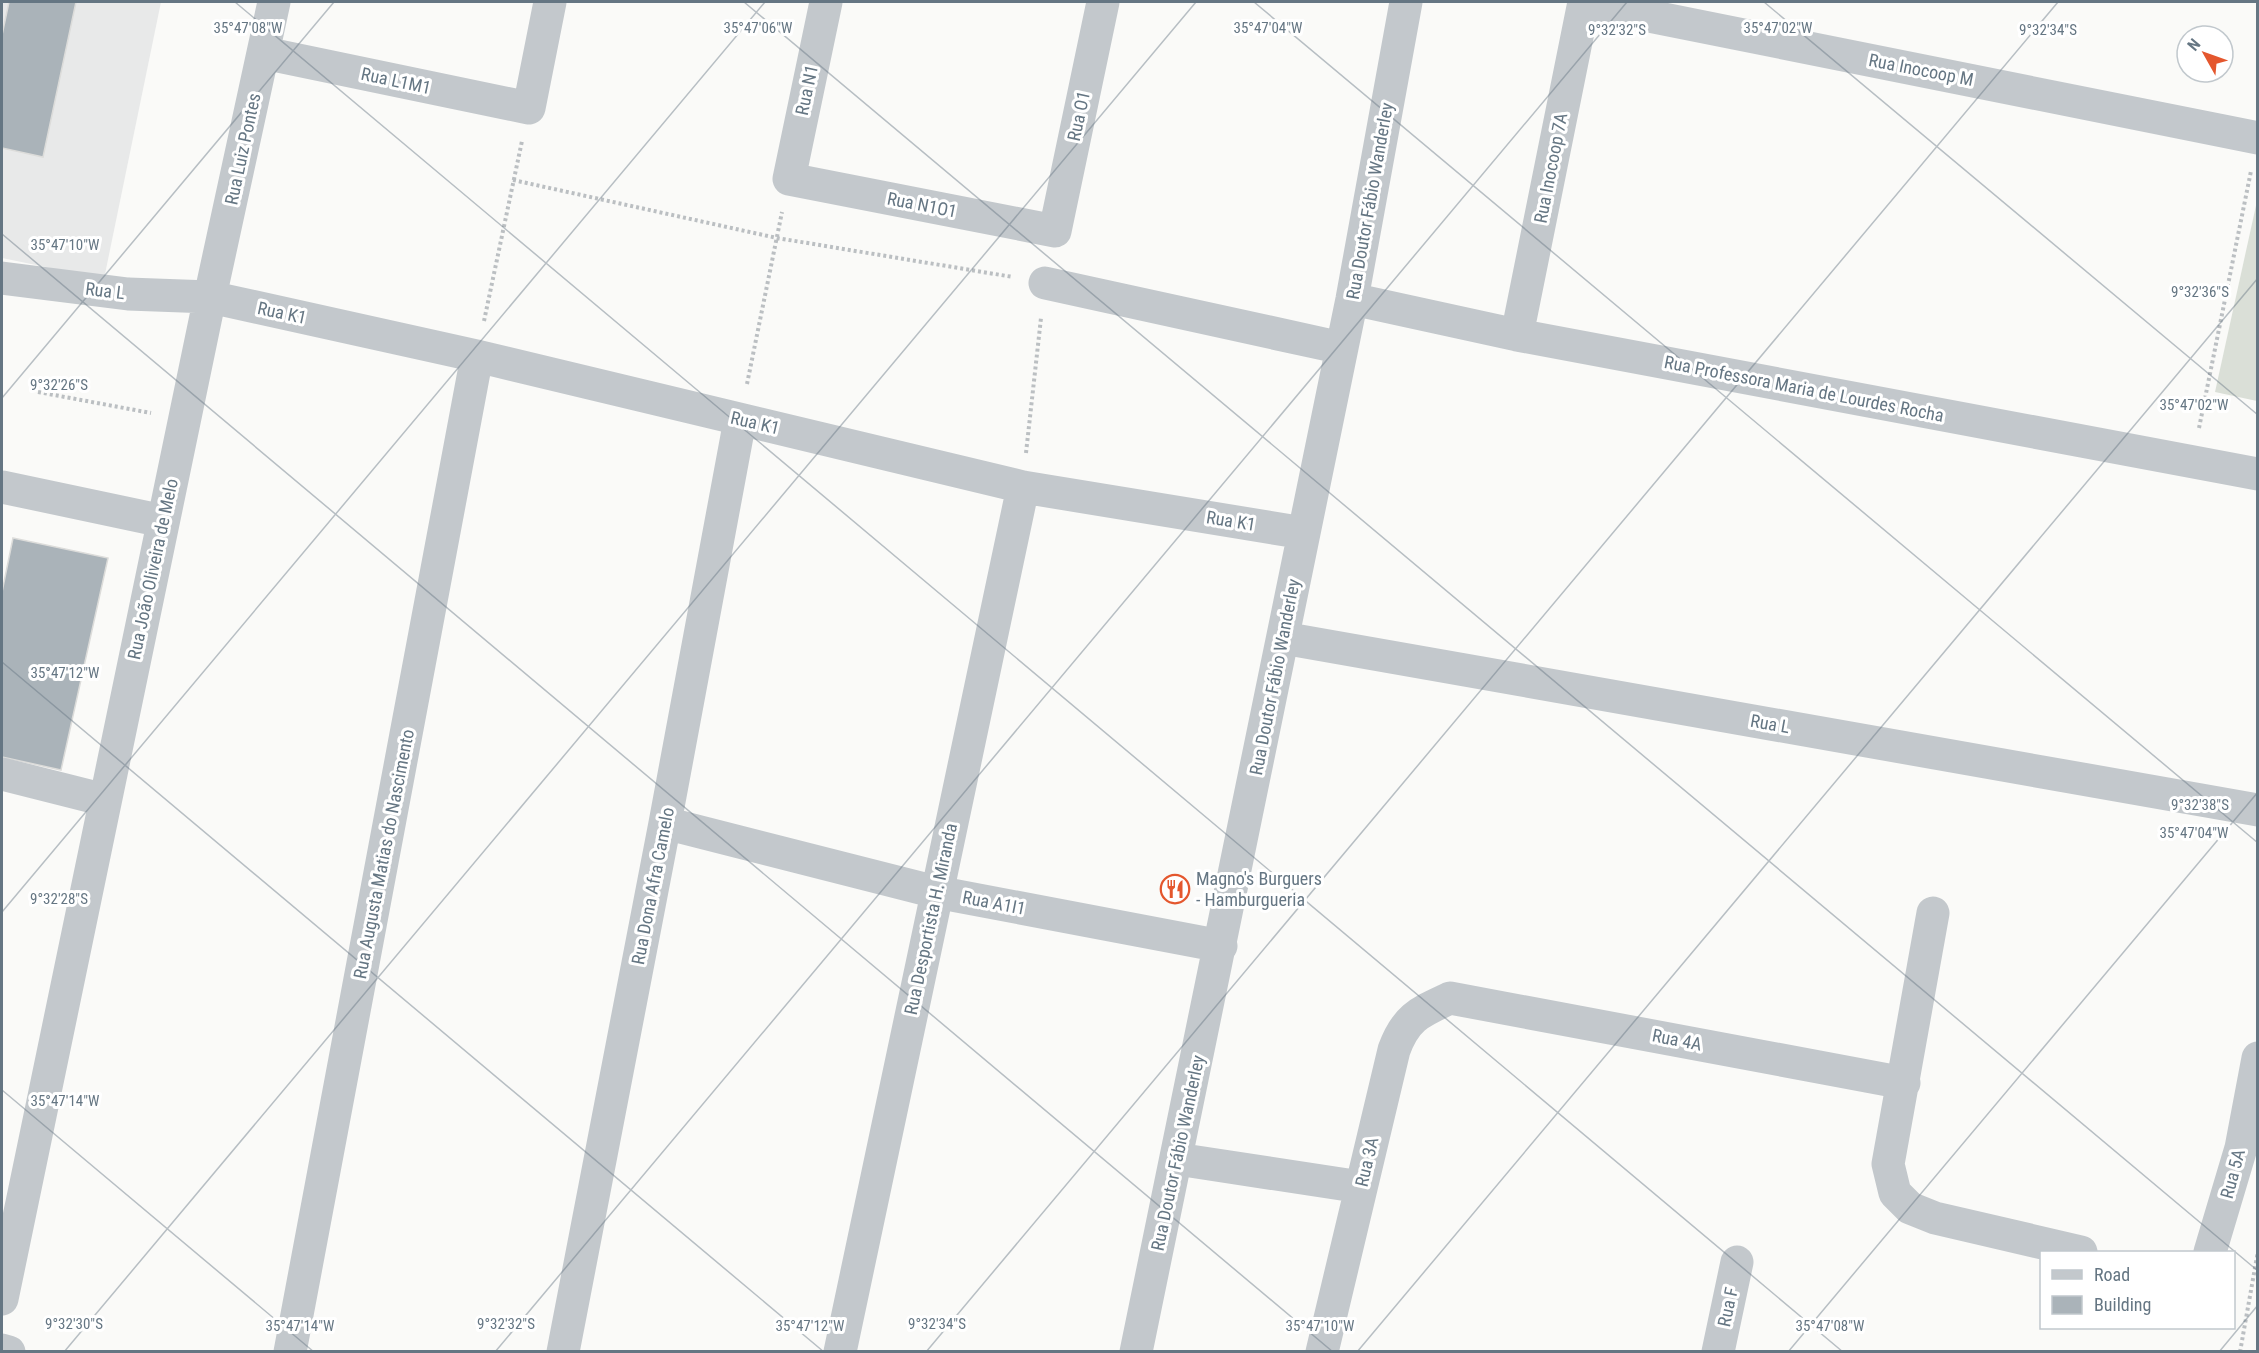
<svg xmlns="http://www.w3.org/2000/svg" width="2259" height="1353" viewBox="0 0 2259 1353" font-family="'Roboto Condensed',sans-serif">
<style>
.built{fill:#e8e9e9}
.green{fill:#dadfd7}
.building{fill:#aab3b9;stroke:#dcdcda;stroke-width:1.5}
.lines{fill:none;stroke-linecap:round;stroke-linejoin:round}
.path{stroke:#bbbfc2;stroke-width:4;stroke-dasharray:3 3;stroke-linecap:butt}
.minor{stroke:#c3c8cc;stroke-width:33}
.ticks{fill:none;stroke:#657683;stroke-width:1.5;stroke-opacity:0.45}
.labels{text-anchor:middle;stroke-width:6;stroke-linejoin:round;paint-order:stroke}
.street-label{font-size:18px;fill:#657683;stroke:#fff}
.poi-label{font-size:18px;fill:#657683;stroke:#fff;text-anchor:start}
.ticks-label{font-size:15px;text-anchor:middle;fill:#657683;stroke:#fff;stroke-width:6;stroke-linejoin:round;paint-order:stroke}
</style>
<rect width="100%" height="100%" fill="#fafaf8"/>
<path class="built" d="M2,2H161L104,279L2,258Z"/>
<path class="green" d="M2257,201V401L2215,392Z"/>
<path class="building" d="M9,2H76L43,157L2,148V35Z
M13,538L108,558L61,770L2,757V592Z"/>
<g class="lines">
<path class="path" d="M513,180L777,238L1013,277
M484,321L522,141
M747,384L782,212
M38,392L151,413
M2199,428L2251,171
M1026,453L1041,318
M2240,1352L2258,1251"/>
<path class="minor" d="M826,2L789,179L1055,231L1103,2
M1584,3L2258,138
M264,53L529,108L550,2
M2,278L128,294L210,297L477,356L1023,487L1304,533
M1045,283L1342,348
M1352,299L1517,335L2258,474
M1517,335L1584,2
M2,487L163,521
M1283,638L2258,810
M2,774L105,800
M665,823L936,892L1221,946
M1933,913L1888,1164L1895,1193L1910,1208L1935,1218L2081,1252
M1177,1159L1361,1187
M2210,1252L2241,1148L2258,1058
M2,1299L210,297L274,2
M2,1350L9,1352
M290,1352L477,356
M563,1352L665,823L740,420
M840,1352L1023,487
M1136,1352L1352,299L1406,2
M1322,1352L1394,1050C1406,1017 1420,1012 1450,998L1904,1083
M1718,1352L1737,1262"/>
</g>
<path class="ticks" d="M235,2L1843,1352M744,2L2258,1271M1254,2L2258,843M1764,2L2258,415M2,234L1333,1352M2,398L334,2M2,662L824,1352M2,912L765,2M2,1090L314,1352M64,1352L1196,2M495,1352L1627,2M926,1352L2058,2M1357,1352L2258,278M1788,1352L2258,792M2219,1352L2258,1305"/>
<defs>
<g id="restaurant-ring" transform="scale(1.5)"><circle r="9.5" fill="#fff" stroke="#e4572e" stroke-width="1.5"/><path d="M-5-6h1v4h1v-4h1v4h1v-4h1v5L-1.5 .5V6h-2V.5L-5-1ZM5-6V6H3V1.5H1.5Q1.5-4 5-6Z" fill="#e4572e"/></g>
</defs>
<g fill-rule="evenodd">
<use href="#restaurant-ring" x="1175" y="889"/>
</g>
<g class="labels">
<g class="street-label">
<text transform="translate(1921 70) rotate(11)" y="6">Rua Inocoop M</text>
<text transform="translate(396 81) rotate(12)" y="6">Rua L1M1</text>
<text transform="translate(807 90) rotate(-78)" y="6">Rua N1</text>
<text transform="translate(1079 116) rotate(-78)" y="6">Rua O1</text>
<text transform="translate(243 149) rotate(-78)" y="6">Rua Luiz Pontes</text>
<text transform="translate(1551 168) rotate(-79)" y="6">Rua Inocoop 7A</text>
<text transform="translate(1370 201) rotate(-80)" y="6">Rua Doutor Fábio Wanderley</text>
<text transform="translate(922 205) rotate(11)" y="6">Rua N1O1</text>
<text transform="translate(105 291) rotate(7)" y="6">Rua L</text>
<text transform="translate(282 313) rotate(12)" y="6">Rua K1</text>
<text transform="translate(1804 389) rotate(11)" y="6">Rua Professora Maria de Lourdes Rocha</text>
<text transform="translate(755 423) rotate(13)" y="6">Rua K1</text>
<text transform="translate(1231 521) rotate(9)" y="6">Rua K1</text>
<text transform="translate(153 569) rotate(-78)" y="6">Rua João Oliveira de Melo</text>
<text transform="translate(1275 677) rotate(-79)" y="6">Rua Doutor Fábio Wanderley</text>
<text transform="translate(1770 724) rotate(10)" y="6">Rua L</text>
<text transform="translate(384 854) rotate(-79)" y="6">Rua Augusta Matias do Nascimento</text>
<text transform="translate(653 886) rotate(-79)" y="6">Rua Dona Afra Camelo</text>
<text transform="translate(994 903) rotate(11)" y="6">Rua A1I1</text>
<text transform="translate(931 919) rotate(-78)" y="6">Rua Desportista H. Miranda</text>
<text transform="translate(1677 1040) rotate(11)" y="6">Rua 4A</text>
<text transform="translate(1178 1153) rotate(-78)" y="6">Rua Doutor Fábio Wanderley</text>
<text transform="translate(1367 1162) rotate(-77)" y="6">Rua 3A</text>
<text transform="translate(2233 1174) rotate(-75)" y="6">Rua 5A</text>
<text transform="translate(1728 1307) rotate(-78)" y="6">Rua F</text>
</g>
<g class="poi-label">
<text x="1196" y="885">Magno's Burguers<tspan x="1196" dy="21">- Hamburgueria</tspan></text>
</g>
</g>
<g class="ticks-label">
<text x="248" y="33">35°47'08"W</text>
<text x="758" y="33">35°47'06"W</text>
<text x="1268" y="33">35°47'04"W</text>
<text x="1778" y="33">35°47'02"W</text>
<text x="1617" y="35">9°32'32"S</text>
<text x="2048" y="35">9°32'34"S</text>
<text x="65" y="250">35°47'10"W</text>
<text x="2200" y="297">9°32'36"S</text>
<text x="59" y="390">9°32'26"S</text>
<text x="2194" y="410">35°47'02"W</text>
<text x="65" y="678">35°47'12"W</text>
<text x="2200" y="810">9°32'38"S</text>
<text x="2194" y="838">35°47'04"W</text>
<text x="59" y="904">9°32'28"S</text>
<text x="65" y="1106">35°47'14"W</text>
<text x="74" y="1329">9°32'30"S</text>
<text x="506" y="1329">9°32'32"S</text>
<text x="937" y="1329">9°32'34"S</text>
<text x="300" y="1331">35°47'14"W</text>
<text x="810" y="1331">35°47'12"W</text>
<text x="1320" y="1331">35°47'10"W</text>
<text x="1830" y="1331">35°47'08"W</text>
</g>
<rect width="2259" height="1353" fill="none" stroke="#657683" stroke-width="6"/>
<rect x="2040" y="1251" width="195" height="78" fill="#ffffff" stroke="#c1c8cd" stroke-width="1.5"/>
<rect x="2052" y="1270" width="30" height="9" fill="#c3c8cc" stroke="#c1c8cd" stroke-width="1.5"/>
<text x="2094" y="1281" font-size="18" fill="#657683">Road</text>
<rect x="2052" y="1296" width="30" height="18" fill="#aab3b9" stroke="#c1c8cd" stroke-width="1.5"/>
<text x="2094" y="1311" font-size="18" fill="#657683">Building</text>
<g transform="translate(2205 54) rotate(310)"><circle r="28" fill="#ffffff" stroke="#c1c8cd" stroke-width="1.5"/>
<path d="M0-4.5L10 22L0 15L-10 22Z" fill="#e4572e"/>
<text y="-9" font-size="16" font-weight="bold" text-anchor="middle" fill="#657683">N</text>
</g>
</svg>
